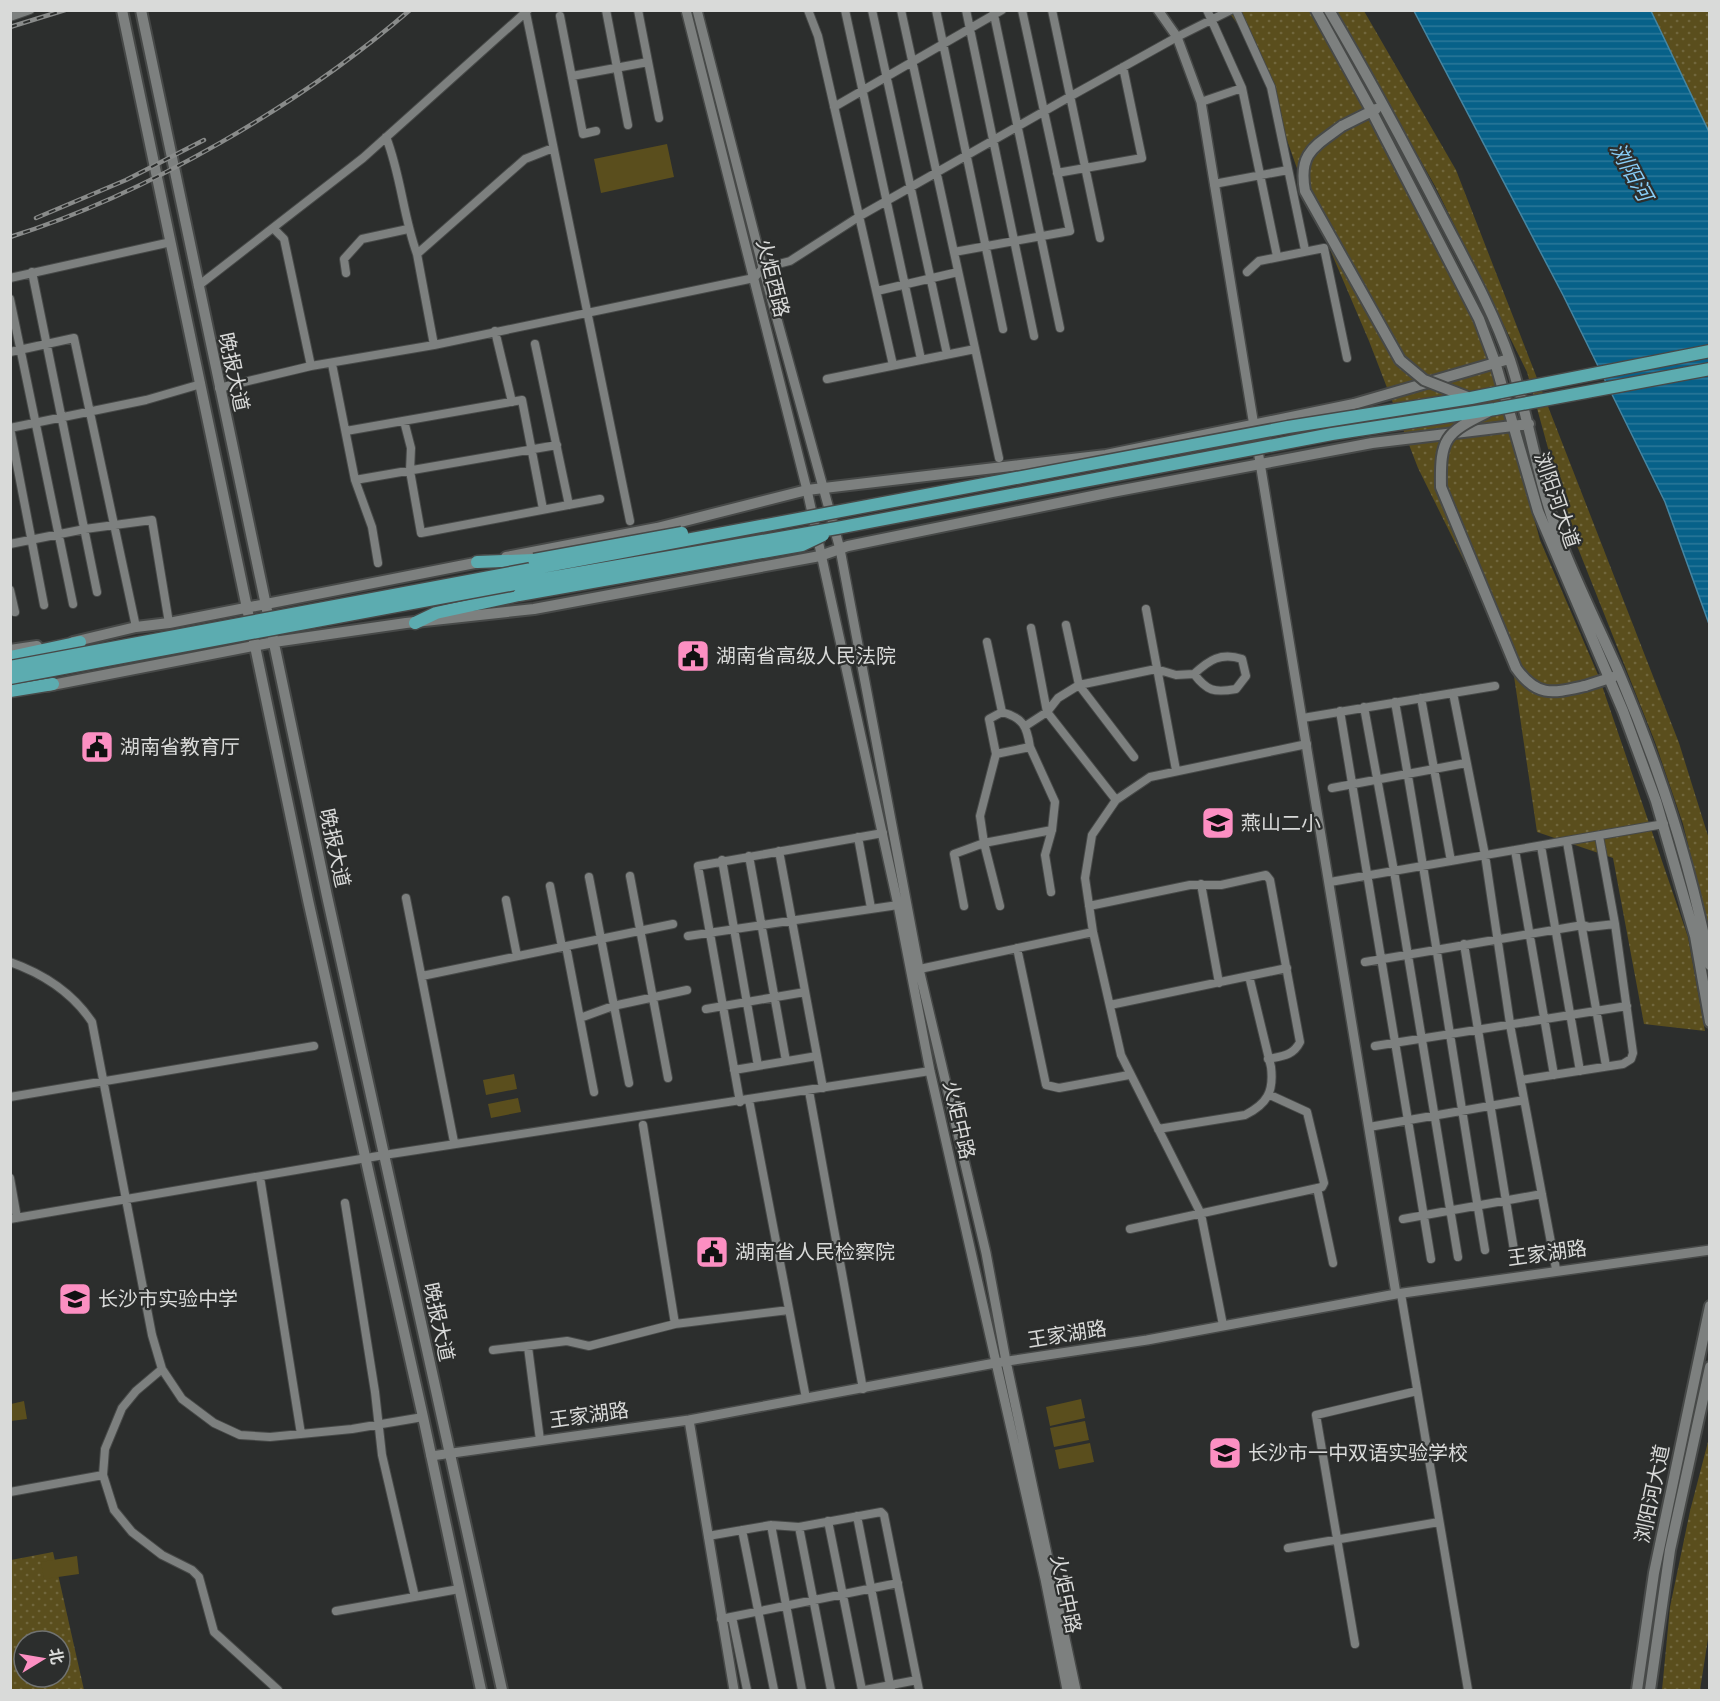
<svg xmlns="http://www.w3.org/2000/svg" width="1720" height="1701" viewBox="0 0 1720 1701" font-family="'PT Serif','Noto Sans SC',serif">
<style>
.grass{fill:url(#grass-dots);fill-rule:evenodd}
.garden{fill:#5a4e1d}
.water{fill:url(#water-rules);stroke:#4685a1;stroke-width:1.5}
.lines{fill:none;stroke-linecap:round;stroke-linejoin:round}
.minor-casing{stroke:#474948;stroke-width:10}
.tertiary-casing{stroke:#474948;stroke-width:12}
.secondary-casing{stroke:#474948;stroke-width:14}
.trunk-casing{stroke:#474948;stroke-width:15}
.minor{stroke:#7d807f;stroke-width:8}
.tertiary{stroke:#7d807f;stroke-width:9}
.secondary{stroke:#7d807f;stroke-width:10}
.trunk{stroke:#5cacb0;stroke-width:12}
.rail-casing{stroke:#898b8a;stroke-width:4.5}
.rail{stroke:#2c2e2d;stroke-width:2;stroke-dasharray:7;stroke-linecap:butt}
.secondary-bridge-casing{stroke:#474948;stroke-width:14;stroke-linecap:butt}
.trunk-bridge-casing{stroke:#474948;stroke-width:15;stroke-linecap:butt}
.secondary-bridge{stroke:#7d807f;stroke-width:10}
.trunk-bridge{stroke:#5cacb0;stroke-width:12}
.labels{text-anchor:middle;stroke-width:4.5;stroke-linejoin:round;paint-order:stroke}
.street-label{font-size:20px;fill:#d9dad9;stroke:#2c2e2d}
.poi-label{font-size:20px;fill:#d9dad9;stroke:#2c2e2d;text-anchor:start}
.water-label{font-size:21px;font-style:italic;fill:#88cdf7;stroke:#2c2e2d}
</style>
<defs>
<pattern id="grass-dots" width="8" height="8" patternUnits="userSpaceOnUse" patternTransform="scale(1.5)"><rect width="8" height="8" fill="#5a4e1d"/><path d="M2 2h.1M6 6h.1" fill="none" stroke="#71673d" stroke-width="1.8" stroke-linecap="round"/></pattern>
<pattern id="water-rules" width="6" height="5" patternUnits="userSpaceOnUse" patternTransform="scale(1.5)"><rect width="6" height="5" fill="#076189"/><path d="M0 2.5h6" fill="none" stroke="#2b7799"/></pattern>
</defs>
<rect width="100%" height="100%" fill="#2c2e2d"/>
<path class="grass" d="M1228,11H1310L1479,319L1540,540L1599,677L1688,937L1705,1031L1644,1024L1613,858L1537,832L1511,656L1418,468L1369,341L1305,191L1254,47Z
M1336,11H1364L1456,170L1679,743L1709,839V929L1683,824L1655,742L1570,528L1527,372L1435,186Z
M1651,11H1709V134Z
M1709,1438L1710,1626L1700,1690H1662L1670,1607L1690,1511Z
M53,1552L84,1690H11V1560ZM24,1641H60V1677H24Z"/>
<path class="garden" d="M667,144L674,177L601,193L594,159Z
M514,1074L517,1089L486,1095L483,1080Z
M518,1098L521,1112L491,1118L488,1104Z
M1081,1399L1085,1418L1050,1426L1046,1407Z
M24,1401L27,1419L11,1421V1404Z
M1085,1421L1089,1440L1054,1447L1050,1428Z
M1090,1443L1094,1462L1059,1469L1055,1450Z
M77,1556L79,1574L44,1579L41,1562Z"/>
<path class="water" d="M1414,11H1651L1710,134L1709,624L1665,502L1563,295Z"/>
<g class="lines">
<g class="minor-casing">
<path id="minor" d="M606,10L628,125
M638,10L659,118
M808,10L818,36L893,365
M845,10L921,359
M872,10L947,354
M901,10L999,458
M936,10L1003,329
M966,10L1034,336
M993,10L1060,328
M1052,10L1100,238
M1207,10L1242,88L1277,256
M1236,10L1271,87L1305,250
M526,13L630,521
M560,16L583,134L596,131
M10,17L30,10
M572,76L648,62
M1201,102L1242,88
M834,107L1002,10
M386,137C401,175 403,216 417,254
M1057,173L1142,158L1123,67
M1214,184L1288,170
M273,228L284,239L311,366
M954,252L1070,231L1022,10
M32,272L97,592
M1247,272L1259,261L1324,248L1347,358
M346,273L344,259L362,239L408,229
M10,278L171,242
M198,286L363,158L527,11
M877,291L958,272
M10,299L73,604
M495,331L512,402
M535,344L569,505
M434,345L417,254L525,159L553,148
M10,352L74,338L136,627
M332,364L355,480L372,527L378,563
M827,379L975,349
M219,388L311,366L434,345L754,278L763,268L790,261L860,216L1071,96L1177,37L1231,10
M404,421L411,448L410,471L421,533L600,499
M10,428L146,400L201,384
M10,428L44,605
M346,431L522,400L543,509
M355,480L557,445
M10,544L85,529L152,520L169,623
M10,590L15,612
M1146,609L1176,770
M1066,625L1079,685L1134,757
M1031,628L1047,712L1116,800
M987,642L1002,712L989,719L996,754
M1453,693L1485,855L1511,1030L1556,1269
M1421,698L1451,861
M1395,702C1428,884 1454,1067 1485,1250
M1364,707L1394,871L1458,1257
M1340,711L1431,1259
M1303,718L1495,686
M1027,725L1047,712L1058,698L1079,685L1156,669L1176,675L1194,674C1207,691 1214,693 1236,689L1246,676L1242,659C1221,652 1209,660 1194,674
M1030,747L1055,802L1052,830L1045,855L1051,892
M1332,788L1466,763
M858,837L871,908
M1567,842L1606,1066
M1541,846L1580,1071
M1515,850L1554,1075
M779,851L823,1088
M749,856L786,1061
M722,860L758,1066
M630,876L668,1078
M589,877L629,1083
M1330,882L1664,824
M1201,884L1219,983
M550,886L562,947
M406,898L454,1142
M506,900L517,956
M964,906L954,854L984,843L1052,830
M1000,906L984,843L980,816L996,754L1030,747C1027,726 1023,718 1002,712
M1089,906L1190,885H1221L1266,875L1270,880L1300,1042C1293,1056 1282,1056 1268,1059
M688,936L898,905
M1464,944L1514,1250
M566,946L594,1092
M1017,948L1046,1085L1059,1088L1129,1075
M10,962C44,974 72,992 92,1022L152,1335L162,1369L182,1399L214,1423L240,1435L270,1437L352,1429L423,1417
M1365,962L1583,925L1589,927L1615,924
M915,970L1093,932
M422,976L673,924
M1110,1005L1287,968
M706,1009L805,992
M580,1018L613,1006L687,990
M1375,1046L1627,1006
M734,1070L817,1056
M1521,1080L1623,1064L1631,1059L1633,1053L1615,924L1599,836
M809,1091L863,1389
M10,1097L314,1046
M749,1100L805,1393
M740,1102L698,866L883,833
M643,1125L675,1324
M1369,1127L1524,1100
M1158,1129L1245,1115C1267,1104 1274,1092 1271,1067L1249,976
M260,1177L301,1434
M10,1178L17,1218
M1317,1188L1333,1263
M345,1203L375,1392L382,1455L415,1597
M10,1219L384,1155L930,1071
M1403,1219L1542,1194
M1130,1229L1322,1187L1324,1183L1307,1112L1270,1095
M1401,1294L1468,1690
M1223,1325L1201,1214L1121,1055L1093,932L1085,878L1092,835L1116,800L1150,777L1307,744
M528,1347L540,1440
M493,1350L567,1341L589,1346L675,1324L789,1310
M162,1369L136,1391L122,1408L105,1449L103,1475L114,1510L132,1532L162,1555L192,1570L199,1577L214,1632L278,1690
M10,1492L103,1475
M857,1516L891,1690
M828,1521L862,1690
M771,1525L802,1690
M799,1527L831,1690
M742,1530L774,1690
M708,1536L771,1525L799,1527L881,1512L884,1515L919,1690
M1288,1548L1439,1522
M336,1611L459,1589
M732,1617L747,1690
M721,1619L898,1583
M1355,1644L1316,1415L1417,1391
M865,1690L917,1680"/>
</g>
<g class="tertiary-casing">
<path id="tertiary" d="M686,10L807,490L898,905L930,1071L1045,1579L1067,1690
M697,10L763,268L840,549L919,969L986,1253L1006,1361L1076,1690
M1158,10L1177,37L1201,102L1396,1294
M689,1420L734,1690
M431,1456L689,1420L995,1363L1147,1340L1396,1294L1710,1250"/>
</g>
<g class="secondary-casing">
<path id="secondary" d="M122,10L308,900L423,1417L481,1690
M141,10L327,896L502,1690
M1316,10L1371,110L1479,319L1495,362L1538,511L1623,711L1656,801L1695,936L1710,1022
M1329,10C1371,81 1409,152 1446,224C1469,268 1494,313 1510,360C1530,421 1538,486 1562,545C1579,588 1600,630 1619,673C1659,767 1691,865 1710,965
M1342,126L1376,109
M506,557L657,528L807,490L1106,455L1354,404L1509,359
M73,642L136,627L169,623L485,561
M10,650L37,646
M47,686L274,642L406,623L534,609L820,556L848,546L1112,492L1372,443L1529,424
M1585,686L1613,677
M1637,1690L1654,1573L1710,1306
M1650,1690L1670,1550L1710,1367"/>
</g>
<g class="trunk-casing">
<path id="trunk" d="M477,562L534,560
M415,623L436,613L519,595
M10,657L80,642
M10,691L53,684"/>
</g>
<use href="#minor" class="minor"/>
<use href="#tertiary" class="tertiary"/>
<use href="#secondary" class="secondary"/>
<use href="#trunk" class="trunk"/>
<g class="rail-casing">
<path id="rail" d="M10,27L65,10
M36,218L126,180L204,140
M10,237C147,194 301,104 410,10"/>
</g>
<use href="#rail" class="rail"/>
<g class="secondary-bridge-casing">
<path id="secondary-bridge" d="M1342,126C1314,147 1298,153 1305,191L1400,360L1424,380L1470,398
M1488,412C1445,433 1440,438 1441,487L1516,668C1537,698 1553,693 1585,686"/>
</g>
<g class="trunk-bridge-casing">
<path id="trunk-bridge" d="M534,560L682,533
M519,595L802,545L823,535
M10,667L1288,427L1471,398L1710,351
M10,678L515,584L837,528L1332,434L1495,409L1710,369"/>
</g>
<use href="#secondary-bridge" class="secondary-bridge"/>
<use href="#trunk-bridge" class="trunk-bridge"/>
</g>
<defs>
<g id="civic-square" transform="scale(1.725)"><rect x="-9" y="-9" width="18" height="18" rx="4" fill="#fc8fc2" stroke="#2c2e2d"/><path d="M-.6-6.5H3V-4.5H.6V-3L4-1V1h2V6H-6V1h2V-1L-.6-3ZM-1.2 2.5V6h2.4V2.5Z" fill="#111"/></g>
<g id="school-square" transform="scale(1.725)"><rect x="-9" y="-9" width="18" height="18" rx="4" fill="#fc8fc2" stroke="#2c2e2d"/><path d="M0-5L7-2L0 1L-7-2ZM-4 1L0 2.5L4 1V4Q0 6-4 4Z" fill="#111"/></g>
</defs>
<g fill-rule="evenodd">
<use href="#civic-square" x="693" y="656"/>
<use href="#civic-square" x="97" y="747"/>
<use href="#school-square" x="1218" y="823"/>
<use href="#civic-square" x="712" y="1252"/>
<use href="#school-square" x="75" y="1299"/>
<use href="#school-square" x="1225" y="1453"/>
</g>
<g class="labels">
<g class="street-label">
<text transform="translate(773 278) rotate(76)" y="7">火炬西路</text>
<text transform="translate(234 372) rotate(78)" y="7">晚报大道</text>
<text transform="translate(1557 500) rotate(71)" y="7">浏阳河大道</text>
<text transform="translate(335 848) rotate(78)" y="7">晚报大道</text>
<text transform="translate(959 1120) rotate(77)" y="7">火炬中路</text>
<text transform="translate(1547 1253) rotate(-8)" y="7">王家湖路</text>
<text transform="translate(439 1322) rotate(78)" y="7">晚报大道</text>
<text transform="translate(1067 1334) rotate(-9)" y="7">王家湖路</text>
<text transform="translate(589 1415) rotate(-8)" y="7">王家湖路</text>
<text transform="translate(1652 1494) rotate(-78)" y="7">浏阳河大道</text>
<text transform="translate(1066 1594) rotate(78)" y="7">火炬中路</text>
</g>
<g class="poi-label">
<text x="716" y="663">湖南省高级人民法院</text>
<text x="120" y="754">湖南省教育厅</text>
<text x="1241" y="830">燕山二小</text>
<text x="735" y="1259">湖南省人民检察院</text>
<text x="98" y="1306">长沙市实验中学</text>
<text x="1248" y="1460">长沙市一中双语实验学校</text>
</g>
<g class="water-label">
<text transform="translate(1631 172) rotate(61)" y="7">浏阳河</text>
</g>
</g>
<rect width="1720" height="1701" fill="none" stroke="#d9dad9" stroke-width="24"/>
<g transform="translate(42 1659) rotate(79)"><circle r="28" fill="#2c2e2d" stroke="#717372" stroke-width="1.5"/>
<path d="M0-4.5L10 22L0 15L-10 22Z" fill="#fc8fc2"/>
<text y="-9" font-size="16" font-weight="bold" text-anchor="middle" fill="#d9dad9">北</text>
</g>
</svg>
